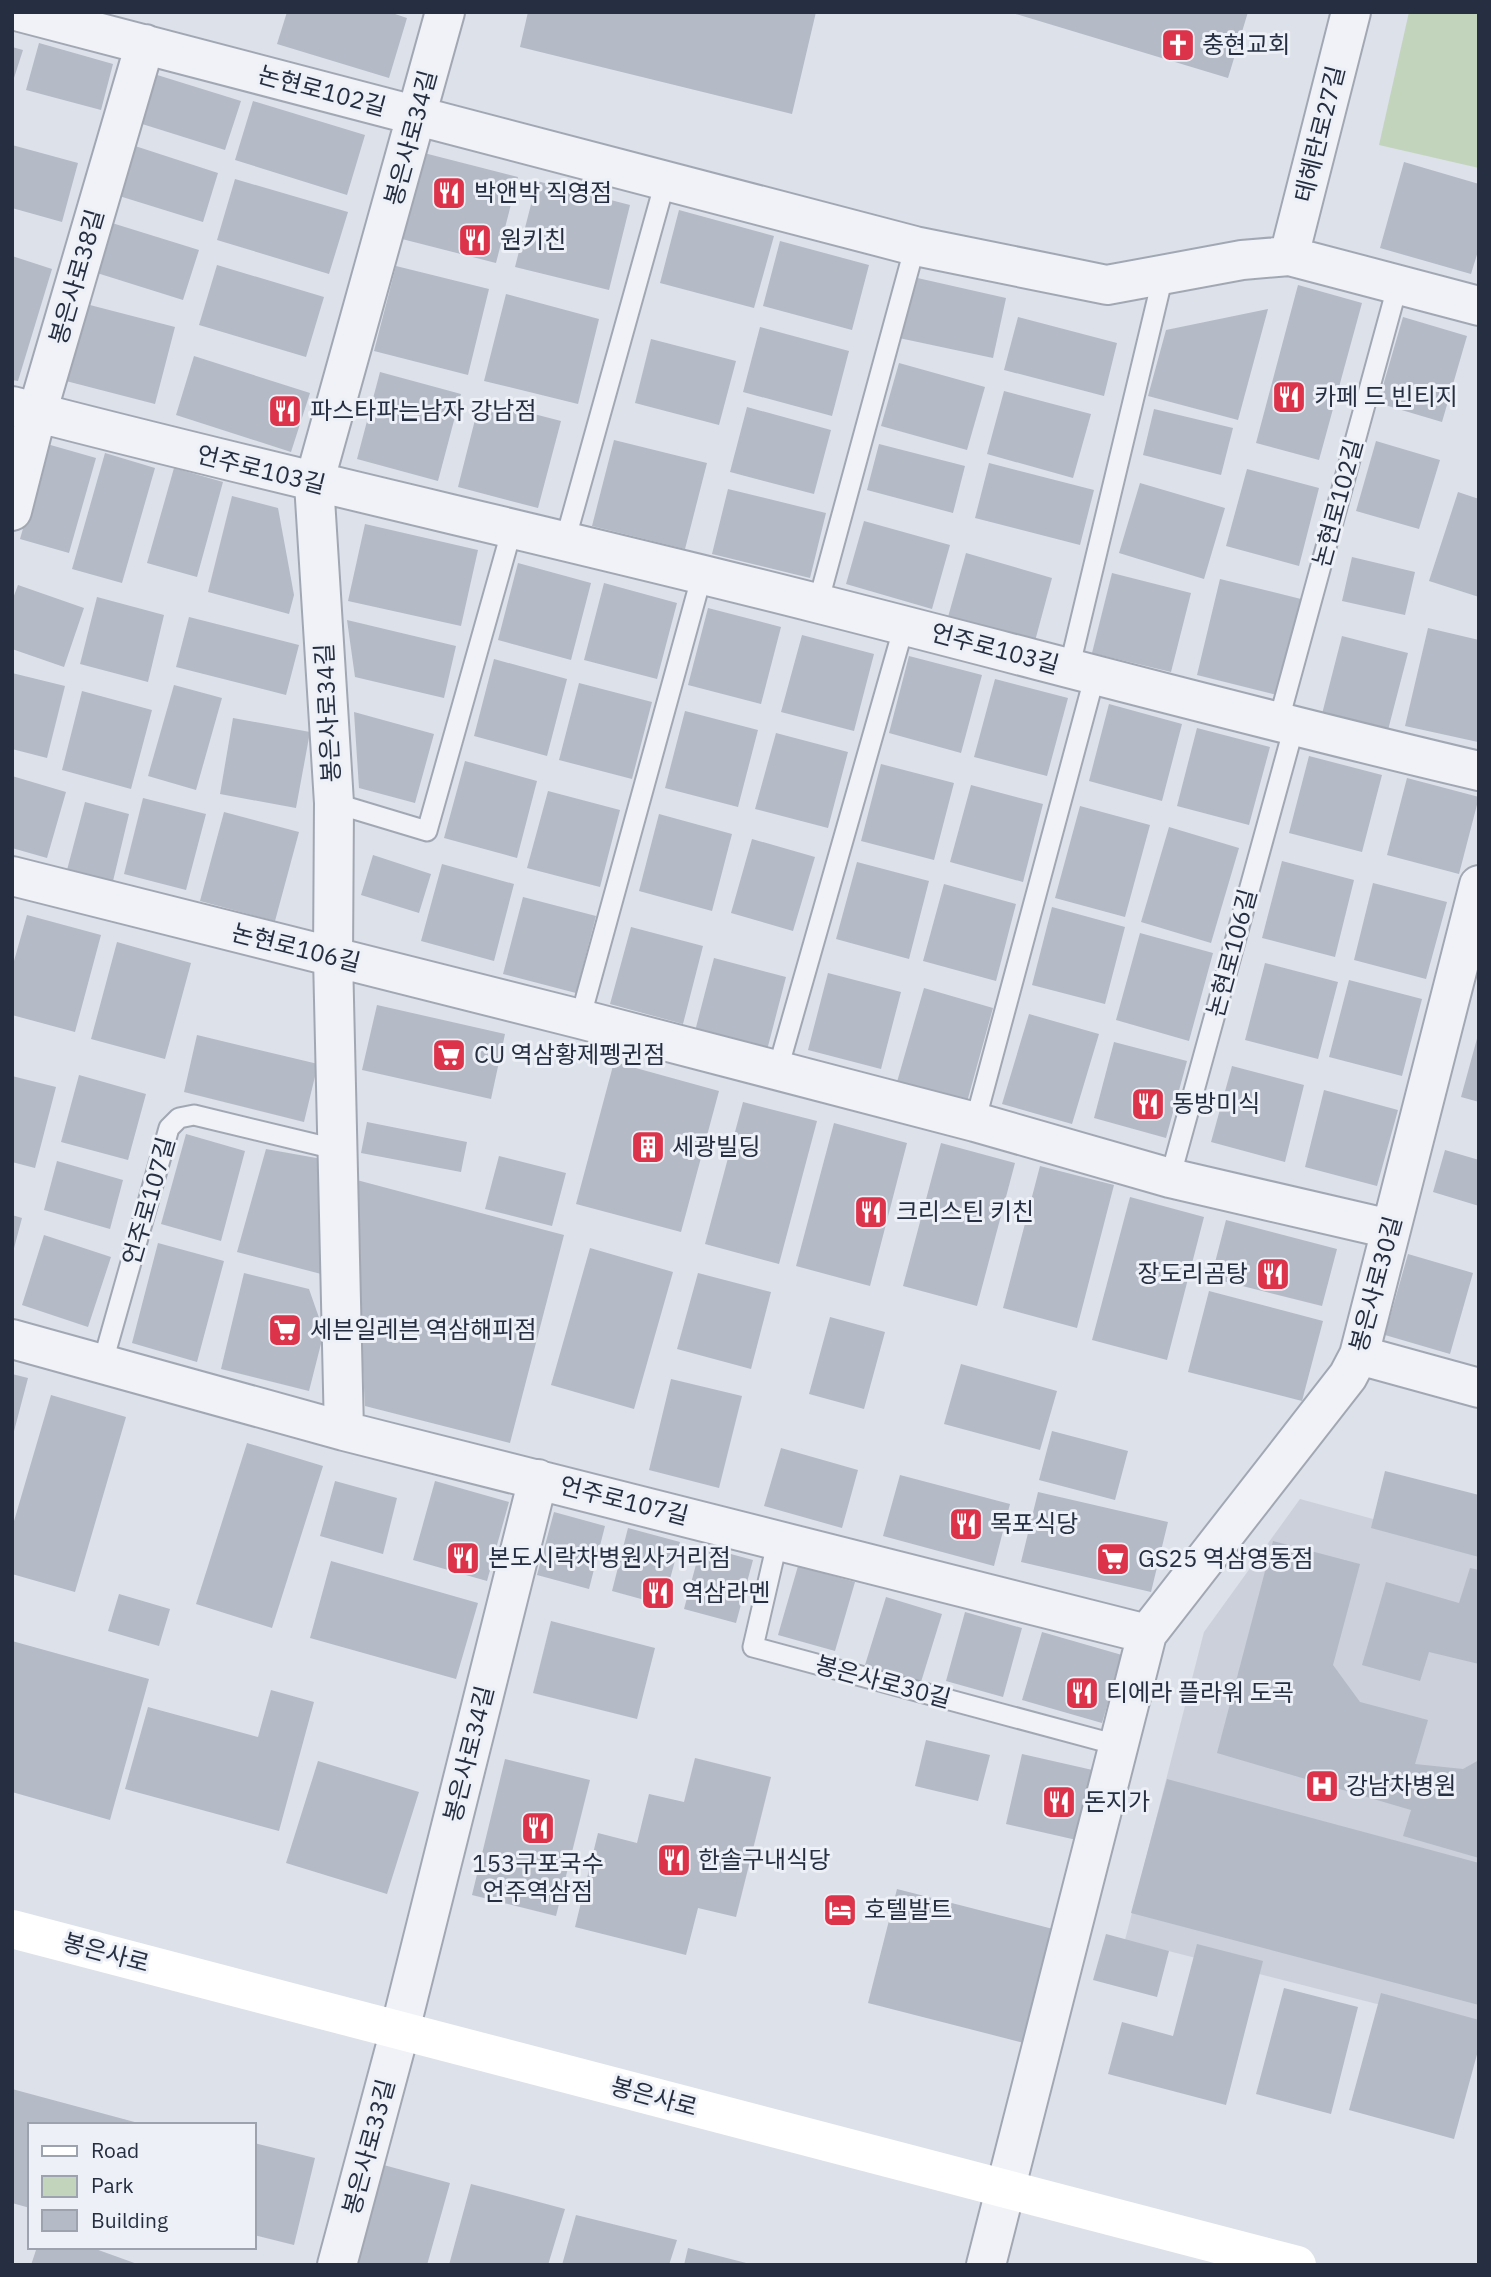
<svg xmlns="http://www.w3.org/2000/svg" width="1491" height="2277" viewBox="0 0 1491 2277" font-family="'IBM Plex Sans','Noto Sans KR',sans-serif">
<style>
.built{fill:#cbd0db}
.green{fill:#c3d4bd}
.building{fill:#b4bac6}
.lines{fill:none;stroke-linecap:round;stroke-linejoin:round}
.service-casing{stroke:#a2a8b3;stroke-width:23}
.minor-casing{stroke:#a2a8b3;stroke-width:42}
.service{stroke:#f0f2f7;stroke-width:19}
.minor{stroke:#f0f2f7;stroke-width:38}
.secondary{stroke:#fff;stroke-width:38}
.labels{text-anchor:middle;stroke-width:6;stroke-linejoin:round;paint-order:stroke}
.poi-label{font-size:24px;fill:#252f41;stroke:#edf0f6;text-anchor:start}
.street-label{font-size:24px;fill:#252f41;stroke:#edf0f6}
</style>
<rect width="100%" height="100%" fill="#dde1e9"/>
<path class="built" d="M1300,1499L1479,1548V2030L1125,1940L1204,1632Z"/>
<path class="green" d="M1409,12H1479V168L1379,145Z"/>
<path class="building" d="M287,12H389L407,18L389,78L277,44Z
M528,12H816L792,114L520,47Z
M1009,12H1248L1228,78Z
M39,43L113,64L101,110L26,90Z
M12,47L23,50L13,81H12Z
M154,74L241,101L225,150L139,123Z
M253,101L365,135L347,195L235,160Z
M12,145L78,163L62,222L12,208Z
M132,145L218,173L203,222L116,195Z
M424,153L518,177L496,263L402,239Z
M1404,162L1479,184V248L1471,274L1380,248Z
M235,179L348,212L329,274L217,240Z
M537,181L630,205L609,290L515,267Z
M679,210L774,236L754,308L660,283Z
M112,223L199,250L183,300L97,273Z
M780,241L869,265L852,330L763,306Z
M12,256L52,269L18,381L12,380Z
M217,265L324,297L306,357L199,325Z
M396,266L489,289L468,375L374,351Z
M913,277L1006,298L993,358L899,338Z
M1298,285L1362,303L1319,460L1256,443Z
M506,294L599,319L578,404L484,381Z
M86,304L175,327L155,404L66,381Z
M1268,309L1238,420L1148,396L1166,330Z
M1018,317L1117,343L1104,396L1004,370Z
M1403,317L1467,336L1442,422L1378,403Z
M760,327L849,351L832,416L743,392Z
M651,339L736,361L719,425L635,403Z
M194,356L310,393L291,452L176,415Z
M899,363L985,387L967,450L881,426Z
M380,372L461,394L438,481L357,459Z
M1004,391L1091,414L1073,478L987,454Z
M480,400L561,421L538,508L458,487Z
M747,407L831,430L814,494L730,472Z
M1154,409L1233,428L1221,475L1143,455Z
M614,440L707,463L685,549L592,526Z
M1376,441L1440,460L1419,529L1356,511Z
M47,444L96,458L69,553L20,539Z
M879,444L965,466L953,513L867,490Z
M105,453L155,468L122,583L72,569Z
M989,463L1094,490L1080,545L975,518Z
M174,468L223,482L197,577L147,563Z
M1247,469L1319,488L1299,566L1226,546Z
M1140,483L1225,508L1204,579L1119,553Z
M728,489L826,513L810,578L712,554Z
M1458,492L1479,499V597L1429,581Z
M232,496L278,508L294,595L289,614L208,592Z
M864,521L950,545L932,609L846,584Z
M365,524L478,550L461,626L348,601Z
M966,553L1052,578L1035,641L948,617Z
M1352,557L1415,572L1405,615L1342,601Z
M518,563L591,583L571,660L498,640Z
M1112,573L1191,593L1171,672L1092,653Z
M1220,579L1301,599L1277,695L1197,675Z
M604,583L677,603L657,679L584,660Z
M18,585L84,608L64,667L12,649V601Z
M97,597L164,615L148,682L80,664Z
M708,608L781,627L761,704L688,685Z
M189,617L299,645L286,695L176,667Z
M347,620L456,646L444,698L355,677Z
M1428,628L1479,640L1478,742L1405,726Z
M802,635L874,654L854,731L781,712Z
M1342,636L1408,653L1388,730L1322,714Z
M909,656L982,675L961,753L889,733Z
M494,659L567,679L547,756L474,736Z
M12,673L65,686L47,758L12,749Z
M995,679L1068,698L1047,776L974,757Z
M579,683L652,702L632,779L559,760Z
M174,685L222,698L196,790L148,776Z
M82,691L152,710L131,789L62,770Z
M1109,704L1182,724L1162,801L1089,781Z
M685,711L758,730L738,807L665,788Z
M354,712L434,734L415,803L359,788Z
M233,718L310,732L296,808L220,794Z
M1197,728L1270,747L1249,825L1177,806Z
M776,733L848,752L828,828L755,809Z
M1309,756L1382,775L1362,852L1289,833Z
M465,761L537,781L517,858L444,838Z
M881,764L954,783L934,860L861,841Z
M12,776L66,792L47,858L12,848Z
M1407,778L1479,797L1459,874L1387,855Z
M971,785L1043,804L1023,882L950,862Z
M548,791L620,810L600,887L527,868Z
M143,798L206,814L186,890L124,874Z
M85,802L129,814L113,881L67,870Z
M1080,806L1150,825L1125,917L1055,898Z
M224,812L299,832L275,921L200,901Z
M659,814L732,834L712,911L639,891Z
M1169,827L1239,848L1211,943L1141,922Z
M752,839L815,857L793,931L731,913Z
M373,855L431,874L419,913L361,895Z
M1282,861L1354,880L1335,957L1262,938Z
M857,862L929,881L909,959L836,939Z
M442,864L514,884L494,961L421,941Z
M1373,883L1447,902L1426,979L1354,960Z
M944,884L1016,904L996,981L923,961Z
M523,897L596,916L576,993L503,974Z
M1052,907L1125,927L1105,1004L1032,985Z
M27,915L101,935L75,1032L12,1015V968Z
M631,927L703,946L683,1024L610,1004Z
M1140,933L1213,953L1189,1041L1116,1020Z
M117,942L191,963L165,1059L91,1039Z
M714,958L786,977L766,1054L694,1035Z
M1265,963L1338,982L1318,1059L1245,1040Z
M828,973L901,992L881,1069L808,1050Z
M1349,980L1422,999L1402,1076L1329,1057Z
M924,988L993,1008L967,1102L897,1082Z
M377,1005L505,1034L491,1099L362,1070Z
M1029,1014L1099,1034L1072,1124L1002,1104Z
M197,1035L318,1064L304,1122L184,1092Z
M1478,1035H1479V1102L1461,1097Z
M1114,1042L1187,1061L1166,1138L1094,1118Z
M614,1062L719,1091L681,1232L576,1204Z
M1232,1066L1304,1085L1285,1162L1211,1142Z
M79,1075L146,1094L128,1160L61,1142Z
M12,1076L56,1087L35,1168L12,1162Z
M1324,1090L1398,1110L1377,1186L1305,1167Z
M743,1102L817,1121L779,1264L705,1244Z
M367,1122L467,1142L461,1172L361,1153Z
M834,1123L907,1143L870,1286L796,1266Z
M186,1134L245,1151L221,1241L161,1224Z
M941,1143L1015,1163L977,1306L903,1286Z
M266,1149L322,1159L325,1275L237,1252Z
M1445,1150L1479,1160V1206L1433,1192Z
M499,1156L566,1173L552,1226L485,1209Z
M57,1161L123,1180L110,1229L44,1210Z
M1040,1166L1114,1185L1077,1328L1003,1308Z
M353,1179L564,1235L510,1443L365,1406Z
M1130,1197L1204,1217L1167,1360L1092,1340Z
M12,1215L22,1218L13,1252H12Z
M1226,1220L1337,1249L1322,1306L1211,1278Z
M44,1235L111,1257L88,1327L22,1305Z
M158,1243L224,1261L197,1362L132,1343Z
M590,1248L673,1272L634,1409L551,1385Z
M1408,1254L1473,1273L1450,1354L1385,1335Z
M244,1273L309,1289L324,1332L309,1391L221,1369Z
M698,1273L771,1292L751,1369L677,1349Z
M1209,1291L1323,1321L1302,1401L1188,1372Z
M830,1317L885,1332L864,1409L809,1394Z
M961,1364L1057,1391L1040,1450L944,1424Z
M12,1374L28,1378L13,1435H12Z
M671,1379L742,1396L719,1488L649,1470Z
M51,1395L126,1417L75,1592L12,1574V1528Z
M1052,1431L1128,1451L1115,1500L1039,1480Z
M247,1443L323,1466L272,1628L196,1604Z
M781,1448L858,1470L842,1528L764,1506Z
M1385,1471L1479,1495V1557L1371,1528Z
M900,1475L1010,1504L994,1566L883,1536Z
M335,1481L397,1498L383,1554L320,1536Z
M435,1481L509,1502L487,1581L413,1560Z
M1038,1492L1168,1522L1151,1592L1021,1562Z
M554,1512L605,1526L589,1589L537,1575Z
M628,1528L680,1542L663,1605L612,1591Z
M1273,1541L1360,1564L1333,1665L1360,1702L1428,1720L1415,1764L1463,1769L1479,1760V1858L1403,1836L1411,1810L1217,1753Z
M701,1546L753,1560L736,1623L684,1609Z
M331,1561L478,1603L456,1679L310,1638Z
M798,1566L855,1582L835,1651L778,1635Z
M1470,1568L1479,1570V1664L1429,1652L1420,1681L1362,1665L1386,1582L1459,1603Z
M119,1594L170,1609L159,1646L108,1631Z
M886,1597L942,1614L921,1682L865,1665Z
M965,1612L1022,1628L1003,1697L946,1681Z
M551,1621L655,1648L637,1719L533,1693Z
M1042,1632L1122,1655L1102,1723L1022,1700Z
M12,1641L149,1679L110,1820L12,1792Z
M271,1690L314,1702L279,1831L125,1789L148,1707L258,1737Z
M926,1740L990,1755L978,1801L915,1786Z
M1022,1754L1097,1771L1081,1841L1006,1824Z
M695,1758L771,1777L736,1917L698,1908L686,1955L575,1927L598,1833L637,1843L649,1794L684,1802Z
M505,1759L590,1780L556,1916L472,1895Z
M318,1761L419,1792L387,1894L286,1863Z
M1167,1779L1479,1863V2005L1131,1913Z
M897,1889L1057,1930L1028,2044L868,2003Z
M1106,1934L1169,1951L1157,1997L1093,1980Z
M1197,1944L1263,1961L1226,2105L1108,2074L1122,2022L1173,2036Z
M1284,1988L1358,2007L1331,2114L1256,2094Z
M1381,1993L1479,2020V2047L1454,2139L1349,2110Z
M12,2089L142,2124V2125H30V2208L12,2203Z
M254,2143L315,2158L294,2245L254,2235Z
M380,2164L450,2183L427,2265H353Z
M471,2184L565,2209L548,2265H449Z
M576,2215L677,2240L669,2265H562Z
M37,2247H90L140,2265H31Z
M688,2248L750,2264V2265H684Z"/>
<g class="lines">
<g class="service-casing">
<path id="service" d="M565,541L665,182
M818,603L915,246
M1069,669L1163,276
M1278,723L1398,284
M334,803L427,831L512,529
M580,1019L702,575
M777,1072L904,626
M975,1122L1095,675
M1170,1178L1294,727
M102,1365L169,1128L179,1118L194,1115L339,1150
M778,1539L753,1647L1121,1746"/>
</g>
<g class="minor-casing">
<path id="minor" d="M20,12L915,246L1107,285L1242,260L1289,256L1479,306
M1289,256L1351,12
M12,406C279,476 549,535 816,603C1037,659 1257,719 1479,771
M12,511L37,413L145,44
M12,876L580,1019L975,1122L1170,1178L1390,1229
M12,1339L344,1431L1147,1634
M1359,1355L1479,1388
M344,1431L333,957L334,803L314,483L445,12
M337,2265L400,2030L538,1479
M986,2265L1147,1634L1348,1376L1359,1355L1479,885"/>
</g>
<use href="#service" class="service"/>
<use href="#minor" class="minor"/>
<path class="secondary" d="M12,1929L1297,2265"/>
</g>
<defs>
<g id="church-square" transform="scale(1.75)"><rect x="-9" y="-9" width="18" height="18" rx="4" fill="#dd334a" stroke="#edf0f6"/><path d="M-1.2-6h2.4v3.5h3.3v2.4h-3.3V6h-2.4V-.1h-3.3v-2.4h3.3Z" fill="#fff"/></g>
<g id="restaurant-square" transform="scale(1.75)"><rect x="-9" y="-9" width="18" height="18" rx="4" fill="#dd334a" stroke="#edf0f6"/><path d="M-5-6h1v4h1v-4h1v4h1v-4h1v5L-1.5 .5V6h-2V.5L-5-1ZM5-6V6H3V1.5H1.5Q1.5-4 5-6Z" fill="#fff"/></g>
<g id="supermarket-square" transform="scale(1.75)"><rect x="-9" y="-9" width="18" height="18" rx="4" fill="#dd334a" stroke="#edf0f6"/><path d="M-6-5.5h2.5l.6 2H6L4.5 2H-2.5L-4.4-4H-6ZM-1.5 3.2a1.3 1.3 0 1 0 .1 0ZM3 3.2a1.3 1.3 0 1 0 .1 0Z" fill="#fff"/></g>
<g id="building-square" transform="scale(1.75)"><rect x="-9" y="-9" width="18" height="18" rx="4" fill="#dd334a" stroke="#edf0f6"/><path d="M-4-6H4V6H1V3H-1V6H-4ZM-2.5-4.3h1.7v1.8h-1.7ZM.8-4.3h1.7v1.8H.8ZM-2.5-1h1.7V.8h-1.7ZM.8-1h1.7V.8H.8Z" fill="#fff"/></g>
<g id="hospital-square" transform="scale(1.75)"><rect x="-9" y="-9" width="18" height="18" rx="4" fill="#dd334a" stroke="#edf0f6"/><path d="M-5-5h3v3.5h4V-5h3V5h-3V1.5h-4V5h-3Z" fill="#fff"/></g>
<g id="hotel-square" transform="scale(1.75)"><rect x="-9" y="-9" width="18" height="18" rx="4" fill="#dd334a" stroke="#edf0f6"/><path d="M-6-4.5h1.5V1H6V5H4.5V3h-9V5H-6ZM-4 0a1.8 1.8 0 1 1 3.6 0ZM.5 0V-2.5h3Q6-2.5 6 0Z" fill="#fff"/></g>
</defs>
<g fill-rule="evenodd">
<use href="#church-square" x="1178" y="45"/>
<use href="#restaurant-square" x="449" y="193"/>
<use href="#restaurant-square" x="475" y="240"/>
<use href="#restaurant-square" x="1289" y="397"/>
<use href="#restaurant-square" x="285" y="411"/>
<use href="#supermarket-square" x="449" y="1055"/>
<use href="#restaurant-square" x="1148" y="1104"/>
<use href="#building-square" x="648" y="1147"/>
<use href="#restaurant-square" x="871" y="1212"/>
<use href="#restaurant-square" x="1273" y="1274"/>
<use href="#supermarket-square" x="285" y="1330"/>
<use href="#restaurant-square" x="966" y="1524"/>
<use href="#restaurant-square" x="463" y="1558"/>
<use href="#supermarket-square" x="1113" y="1559"/>
<use href="#restaurant-square" x="658" y="1593"/>
<use href="#restaurant-square" x="1082" y="1693"/>
<use href="#hospital-square" x="1322" y="1786"/>
<use href="#restaurant-square" x="1059" y="1802"/>
<use href="#restaurant-square" x="538" y="1828"/>
<use href="#restaurant-square" x="674" y="1860"/>
<use href="#hotel-square" x="840" y="1910"/>
</g>
<g class="labels">
<g class="poi-label">
<text x="1202" y="53">충현교회</text>
<text x="474" y="201">박앤박 직영점</text>
<text x="500" y="248">원키친</text>
<text x="1314" y="405">카페 드 빈티지</text>
<text x="310" y="419">파스타파는남자 강남점</text>
<text x="474" y="1063">CU 역삼황제펭귄점</text>
<text x="1172" y="1112">동방미식</text>
<text x="672" y="1155">세광빌딩</text>
<text x="896" y="1220">크리스틴 키친</text>
<text x="1248" y="1282" text-anchor="end">장도리곰탕</text>
<text x="310" y="1338">세븐일레븐 역삼해피점</text>
<text x="990" y="1532">목포식당</text>
<text x="488" y="1566">본도시락차병원사거리점</text>
<text x="1138" y="1567">GS25 역삼영동점</text>
<text x="682" y="1601">역삼라멘</text>
<text x="1106" y="1701">티에라 플라워 도곡</text>
<text x="1346" y="1794">강남차병원</text>
<text x="1084" y="1810">돈지가</text>
<text x="698" y="1868">한솔구내식당</text>
<text x="538" y="1872" text-anchor="middle">153구포국수<tspan x="538" dy="28">언주역삼점</tspan></text>
<text x="864" y="1918">호텔발트</text>
</g>
<g class="street-label">
<text transform="translate(322 91) rotate(15)" y="8">논현로102길</text>
<text transform="translate(1320 134) rotate(-76)" y="8">테헤란로27길</text>
<text transform="translate(411 138) rotate(-75)" y="8">봉은사로34길</text>
<text transform="translate(77 277) rotate(-74)" y="8">봉은사로38길</text>
<text transform="translate(261 470) rotate(14)" y="8">언주로103길</text>
<text transform="translate(1338 503) rotate(-75)" y="8">논현로102길</text>
<text transform="translate(995 649) rotate(15)" y="8">언주로103길</text>
<text transform="translate(328 713) rotate(-93)" y="8">봉은사로34길</text>
<text transform="translate(296 948) rotate(14)" y="8">논현로106길</text>
<text transform="translate(1232 953) rotate(-75)" y="8">논현로106길</text>
<text transform="translate(149 1201) rotate(-74)" y="8">언주로107길</text>
<text transform="translate(1376 1284) rotate(-75)" y="8">봉은사로30길</text>
<text transform="translate(624 1501) rotate(14)" y="8">언주로107길</text>
<text transform="translate(883 1682) rotate(15)" y="8">봉은사로30길</text>
<text transform="translate(469 1754) rotate(-76)" y="8">봉은사로34길</text>
<text transform="translate(106 1953) rotate(15)" y="8">봉은사로</text>
<text transform="translate(654 2097) rotate(15)" y="8">봉은사로</text>
<text transform="translate(369 2147) rotate(-75)" y="8">봉은사로33길</text>
</g>
</g>
<rect width="1491" height="2277" fill="none" stroke="#252f41" stroke-width="28"/>
<rect x="28" y="2123" width="228" height="126" fill="#edf0f6" stroke="#9da3ae" stroke-width="2"/>
<rect x="42" y="2146" width="35" height="10" fill="#ffffff" stroke="#9da3ae" stroke-width="2"/>
<text x="91" y="2158" font-size="21" fill="#252f41">Road</text>
<rect x="42" y="2176" width="35" height="21" fill="#c3d4bd" stroke="#9da3ae" stroke-width="2"/>
<text x="91" y="2193" font-size="21" fill="#252f41">Park</text>
<rect x="42" y="2210" width="35" height="21" fill="#b4bac6" stroke="#9da3ae" stroke-width="2"/>
<text x="91" y="2228" font-size="21" fill="#252f41">Building</text>
</svg>
